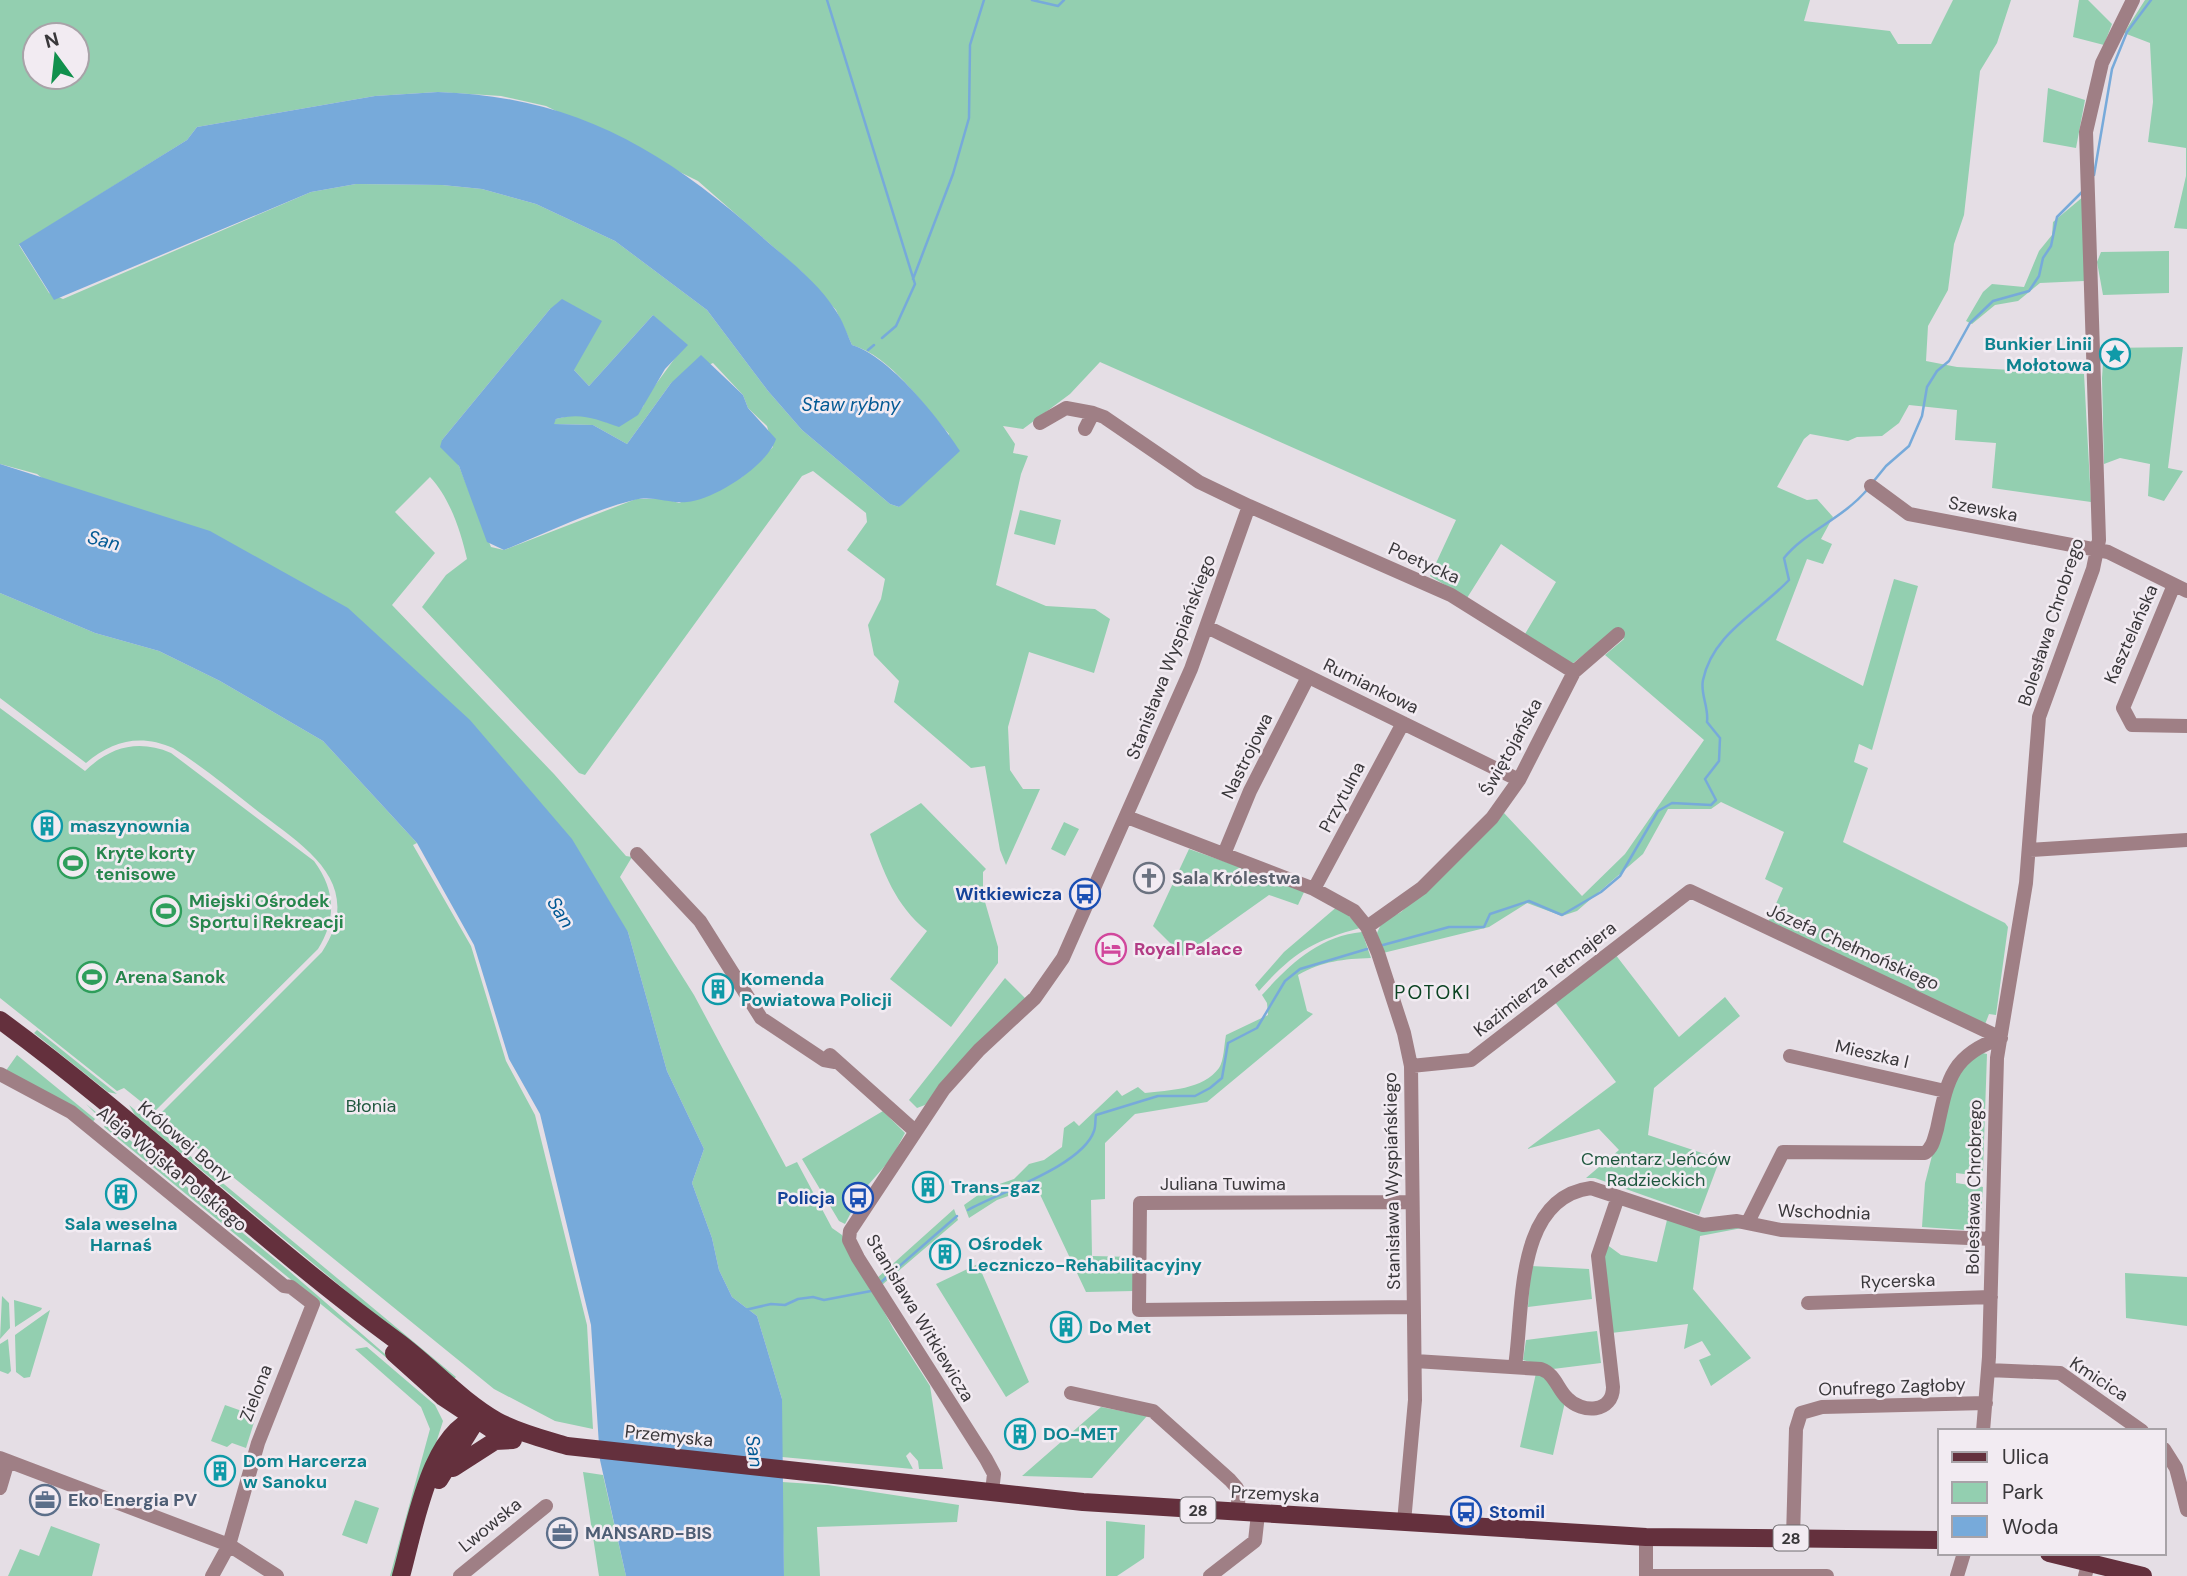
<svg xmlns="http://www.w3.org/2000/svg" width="2187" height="1576" viewBox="0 0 2187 1576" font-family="'DM Sans',sans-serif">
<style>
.green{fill:#93cfb0;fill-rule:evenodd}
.water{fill:#77aada}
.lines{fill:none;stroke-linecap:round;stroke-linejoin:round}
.stream{stroke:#77aada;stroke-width:2.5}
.minor{stroke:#9f7f85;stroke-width:14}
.major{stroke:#64303d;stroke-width:18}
.labels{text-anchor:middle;stroke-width:5;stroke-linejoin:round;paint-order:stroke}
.shield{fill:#f2ebf2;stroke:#706d71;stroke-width:2}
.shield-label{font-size:16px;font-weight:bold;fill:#39373a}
.culture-label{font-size:18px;font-weight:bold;fill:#0d838f;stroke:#f2ebf2;text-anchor:start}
.street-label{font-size:18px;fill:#39373a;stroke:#f2ebf2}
.leisure-label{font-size:18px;font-weight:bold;fill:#27864d;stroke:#f2ebf2;text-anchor:start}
.worship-label{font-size:18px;font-weight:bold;fill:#5b616d;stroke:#f2ebf2;text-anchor:start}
.transit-label{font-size:18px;font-weight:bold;fill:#164399;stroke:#f2ebf2;text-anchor:end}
.hotel-label{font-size:18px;font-weight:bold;fill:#b23c85;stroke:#f2ebf2;text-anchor:start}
.park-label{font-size:18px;fill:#20583f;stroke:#f2ebf2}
.service-label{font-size:18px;font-weight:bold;fill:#4e5e75;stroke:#f2ebf2;text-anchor:start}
.water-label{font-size:19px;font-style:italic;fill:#025994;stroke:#f2ebf2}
.neighbourhood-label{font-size:19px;letter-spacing:2px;fill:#0c4423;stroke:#f2ebf2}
</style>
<rect width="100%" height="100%" fill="#e5dee5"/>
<path class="green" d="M0,0H1810L1804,21L1890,31L1898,44H1931L1953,0H2011L1997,43L1980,71L1964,215L1954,244L1948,290L1928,326L1926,361L1957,367L2084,374L2091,502L1992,488L1996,443L1955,440L1957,410L1909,405L1899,423L1882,436L1857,437L1848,441L1810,434L1804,439L1777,487L1807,500L1817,499L1833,517L1821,539L1832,544L1823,564L1807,559L1776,640L1863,686L1894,579L1918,586L1872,750L1859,744L1854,762L1868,768L1843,842L2005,923L2008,927L1996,1015L1989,1014L1984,1027L1767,924L1783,888L1765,879L1784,832L1721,802L1711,809H1668L1643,854L1577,911L1562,916L1527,903L1489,927L1383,953L1377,933L1382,922L1401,912L1441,876L1504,813L1582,896L1625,854L1704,740L1605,655L1624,639L1615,630L1572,664L1525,634L1556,582L1501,544L1467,598L1430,576L1456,520L1100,362L1070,394L1023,429L1003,426L1015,444L1013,453L1028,456L1021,474L996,585L1046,606L1095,609L1110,619L1094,673L1029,652L1008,727L1010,770L1023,789H1040L1006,865L1000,850L985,766L971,768L894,702L899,681L874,655L868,625L881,599L885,579L847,550L867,522L866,513L813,471L802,476L585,775L579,773L422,607L446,575L467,559C461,532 450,498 430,477L395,512L435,553L392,605L554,774L626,856L632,857L620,877L694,995L786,1167L797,1162L832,1228L842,1235L893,1328L930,1386L943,1469H919L918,1461L910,1452L906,1456L913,1469L782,1457V1399L757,1316L732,1297L719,1270L712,1238L692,1183L704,1149L667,1071L628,932L37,474L0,464ZM35,35H77V77H35ZM438,92L501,96L546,106L698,181L802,272L836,310L852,345C892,357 922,404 949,434L926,482L899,507L890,504L802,430L768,391L707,310L615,241L536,204L482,189L442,185L356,184L311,192L63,299L49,293L19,245L187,140L197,127L375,96ZM550,309L574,370L589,386L653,315L678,354L645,399L643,407L608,423C591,413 574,414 556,419L553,424L593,425L627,444L671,383L713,363L743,395L748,408L767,426L773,447L742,477L679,503L666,499H636L504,550L491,547L459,466L442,440Z
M2079,0H2088L2112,24L2104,45L2073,37Z
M2145,0H2187V229L2174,228L2186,176V148L2148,142L2153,102L2150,43L2124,33Z
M2048,88L2085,100L2076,148L2043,142Z
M2084,196V281L2040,283L2018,301L1995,305L1972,324L1966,321L1983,292L1992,284L2024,287L2039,251L2052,235L2053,222Z
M2169,251V293L2103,295L2097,262L2101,252Z
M2183,347L2168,468L2183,471L2164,501L2148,496L2150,464L2120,458L2104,464L2102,378L2104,348Z
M1020,510L1061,520L1055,545L1014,534Z
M0,593L95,633L159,651L220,681L323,741L417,843L413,845L471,946L506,1061L535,1115L587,1325L593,1429L555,1421L494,1389L158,1116L322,952C367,882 304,847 255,809C228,788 202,766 173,748C141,734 113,740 86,763L0,698Z
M0,708L85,771C110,747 138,739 171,753L314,861C335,889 337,919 318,949L154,1112L124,1088L117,1091L0,998Z
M921,803L986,869L983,872V895L998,947V963L951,1027L890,979L927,931C895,905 884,873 870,834Z
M1064,822L1079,829L1065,856L1051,849Z
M1189,849L1305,890L1298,905L1269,895L1183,956L1153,926Z
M1339,905L1360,928C1312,941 1292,954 1259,991L1255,985L1284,952Z
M1362,932L1371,958C1343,959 1323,961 1298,975L1307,1011L1313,1014L1207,1102L1135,1114L1105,1143V1199L1091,1200L1092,1256L1134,1257V1291L1086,1292L1036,1186L997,1200L969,1218L964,1205L988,1188L1014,1179L1029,1164L1044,1160L1062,1147L1064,1128L1074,1121L1079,1126L1117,1090L1122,1096L1138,1087L1145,1093C1169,1090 1203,1090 1219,1068C1224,1061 1224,1045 1226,1035L1268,1015L1267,1003L1262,995C1289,965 1319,936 1362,932Z
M1615,954L1679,1037L1725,997L1740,1016L1654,1088L1648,1135L1720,1159L1699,1215L1595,1178H1586L1619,1150L1599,1129L1527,1149L1616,1082L1554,1001Z
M1005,978L1028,1001L925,1105L917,1108L909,1100Z
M37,1030L117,1094L108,1092L34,1033Z
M1978,1052L1987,1054L1983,1171L1972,1175L1956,1173V1183L1983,1187L1980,1231L1922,1227L1925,1183L1952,1078Z
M17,1055L95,1119L92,1123L5,1072Z
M86,1104L288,1270L437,1399L104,1127L106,1124Z
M129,1105L456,1377L453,1380L135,1115Z
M883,1111L905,1133L891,1159L854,1201L856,1203L845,1224L839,1221L802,1159Z
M954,1209L958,1220L882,1285L876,1279Z
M1667,1220L1742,1228L1700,1236L1693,1289L1751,1358L1711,1386L1699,1360L1711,1355L1702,1341L1684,1349L1688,1324L1611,1333L1602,1260L1606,1244L1621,1255L1657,1262Z
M978,1264L1029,1382L1006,1397L936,1284Z
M1531,1266L1589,1269L1592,1299L1528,1307Z
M2125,1273L2187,1277V1326L2126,1318Z
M2,1296L9,1303L10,1328L0,1339Z
M14,1300L42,1308L41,1310L15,1327Z
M50,1310L30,1377L24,1378L16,1372L15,1335Z
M1597,1331L1601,1363L1553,1369L1523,1360L1526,1340Z
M8,1339L11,1371L8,1374L0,1371V1344Z
M367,1347L435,1405L443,1421L394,1576H390L430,1429L421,1407L355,1349Z
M1536,1373L1544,1374L1565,1402L1553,1455L1520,1447Z
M225,1405L256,1416L246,1448L232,1443L227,1447L211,1441Z
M1101,1407L1147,1416L1092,1478L1022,1476Z
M583,1472L603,1475L626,1576H599Z
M782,1482L828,1485L959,1505L957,1522L817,1527L820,1576H784Z
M355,1500L379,1508L367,1544L342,1535Z
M1106,1521L1145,1525L1144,1558L1117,1576H1106Z
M51,1526L100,1544L92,1576H8L20,1549L39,1556Z"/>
<path class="water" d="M438,92C572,96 663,149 761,236C786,258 818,282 836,311C843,321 847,334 852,345C890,357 938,417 960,451L903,504L899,507L890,504L802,430L768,391L707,310L615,241L536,204L482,189L442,185L356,184L311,192L54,300L19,244L187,140L197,127L375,96Z
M562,299L602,321L574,370L589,386L653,315L688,345L665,369L638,415L619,427C596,419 581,412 556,419L554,424L593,425L627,444L671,383L701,355L743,395L748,408L776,439C768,465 714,500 687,502C670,504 653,495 634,500C590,511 547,533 504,550L487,542L459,466L440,447L442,440L550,309Z
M0,464L210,531L348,608L470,720L572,839L628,932L667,1071L704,1149L692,1183L712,1238L719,1270L732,1297L757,1316L782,1399L784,1576H626L600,1460L591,1325L540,1114L509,1059L474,945L417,843L323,741L220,681L159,651L95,633L0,593Z"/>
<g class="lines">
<path class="stream" d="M827,0L915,284L896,326L882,338
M1032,0L1058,6L1064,0
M2094,175L2112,69L2127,32L2151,0
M913,279L953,174L969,118L970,45L984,0
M868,350L874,345
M1873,482L1886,466L1909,446L1922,416L1927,387L1937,371L1949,361L1970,323L1993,301L2029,291L2039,276L2043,258L2051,246L2057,217L2082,192
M1383,945L1449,927H1484L1490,914L1529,901L1562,915L1601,892L1620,876L1658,811L1672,803L1711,805L1716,800L1705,779L1719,761L1720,738L1707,722C1709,707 1700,694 1703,680C1713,633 1758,613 1789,580L1784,558C1806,531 1841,520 1867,490
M968,1210C1000,1192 1082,1166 1094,1131C1096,1126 1095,1119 1096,1115L1158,1096H1195L1210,1088L1222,1078L1228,1043L1257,1028L1285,981L1300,969L1367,949
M880,1283L957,1216
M745,1310L771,1304L785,1305L798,1299L813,1297L824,1300L871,1291"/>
<path class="minor" d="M1040,423L1066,408L1093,413
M1871,486L1909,514L2108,552L2187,591
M1249,506L1451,595L1574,672
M2174,585L2123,708L2132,725L2187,726
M1207,627L1519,780
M1127,817L1314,889L1354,911L1367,927L1378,953L1404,1033L1411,1066L1415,1400L1404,1522
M2030,850L2187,840
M637,854L700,921L761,1018L824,1060L835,1062
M1224,854L1250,791L1308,677
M1314,889L1403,723
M1367,927L1422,888L1492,818L1519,780L1574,672L1618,634
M830,1055L915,1131
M1790,1056L1945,1091
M1411,1066L1471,1060L1690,891L2001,1038
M0,1074L71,1112L284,1286L291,1287L313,1304L258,1443L229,1545L212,1576
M1412,1202L1140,1203L1139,1310L1413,1307
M1748,1222L1783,1152L1925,1153C1933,1147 1934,1139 1937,1129C1947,1082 1950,1055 2001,1038
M1808,1303L1991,1297
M1415,1361L1541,1369C1555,1374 1557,1388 1567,1398C1582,1414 1613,1413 1613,1387L1598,1256L1618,1197
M1515,1366C1524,1309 1514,1198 1591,1188L1703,1225L1737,1221L1781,1230L1992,1239
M1988,1370L2060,1373L2142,1431
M1071,1393L1153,1411L1230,1480L1237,1488L1239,1512
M1983,1431L1989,1357L1997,1058L2026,883L2039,717L2093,569L2099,540L2086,132L2102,63L2133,0
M2164,1449L2176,1468L2187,1510
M0,1458L229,1545L277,1576
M0,1488L8,1461
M992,1492L994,1474L986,1459L858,1258L849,1240L850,1231L944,1089L979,1050L1035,998L1063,958L1191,669L1249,506L1199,482L1104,417L1093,413L1085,429
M1793,1538L1796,1429L1801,1413L1822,1407L1986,1403
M460,1576L546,1506
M1210,1576L1255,1541L1258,1514
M1646,1576V1537
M1647,1576H1827
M1957,1576L1964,1553
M2085,1576L2089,1561"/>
<path class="major" d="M0,1020C138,1121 260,1241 397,1341C431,1366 460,1400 497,1421C519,1433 544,1439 567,1446L1083,1502L1646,1537L1940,1540
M394,1353L443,1397L496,1432
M453,1468L495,1441L513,1440
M439,1480L472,1427L473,1413
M2049,1553L2143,1576
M401,1576C413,1535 431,1422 482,1418"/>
</g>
<defs>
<g id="sight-ring" transform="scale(1.575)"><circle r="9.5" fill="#f2ebf2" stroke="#0f9aa8" stroke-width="1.5"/><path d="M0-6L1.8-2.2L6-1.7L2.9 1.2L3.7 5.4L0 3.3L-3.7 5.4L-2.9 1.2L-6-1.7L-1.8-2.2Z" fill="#0f9aa8"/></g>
<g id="building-ring" transform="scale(1.575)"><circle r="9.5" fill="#f2ebf2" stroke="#0f9aa8" stroke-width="1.5"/><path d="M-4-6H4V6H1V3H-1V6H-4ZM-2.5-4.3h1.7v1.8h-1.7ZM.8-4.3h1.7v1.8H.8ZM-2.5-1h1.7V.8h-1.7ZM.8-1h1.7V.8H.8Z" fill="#0f9aa8"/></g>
<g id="stadium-ring" transform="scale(1.575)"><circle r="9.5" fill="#f2ebf2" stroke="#2e9e5b" stroke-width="1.5"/><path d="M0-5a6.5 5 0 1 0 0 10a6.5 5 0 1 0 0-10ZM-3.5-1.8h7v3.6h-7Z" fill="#2e9e5b"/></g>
<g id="church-ring" transform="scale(1.575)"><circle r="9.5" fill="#f2ebf2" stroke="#6b7280" stroke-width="1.5"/><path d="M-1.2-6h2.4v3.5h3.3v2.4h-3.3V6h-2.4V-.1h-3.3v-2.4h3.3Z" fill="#6b7280"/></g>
<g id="bus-ring" transform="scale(1.575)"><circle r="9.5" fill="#f2ebf2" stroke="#1a4fb4" stroke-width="1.5"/><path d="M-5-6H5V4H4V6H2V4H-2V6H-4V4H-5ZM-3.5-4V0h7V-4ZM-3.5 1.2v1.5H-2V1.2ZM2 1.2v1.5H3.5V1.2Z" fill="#1a4fb4"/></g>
<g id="hotel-ring" transform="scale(1.575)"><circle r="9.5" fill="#f2ebf2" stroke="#d1479c" stroke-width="1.5"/><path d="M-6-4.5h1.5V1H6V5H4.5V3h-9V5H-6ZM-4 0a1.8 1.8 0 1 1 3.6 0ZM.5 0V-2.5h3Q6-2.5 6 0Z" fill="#d1479c"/></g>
<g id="office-ring" transform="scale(1.575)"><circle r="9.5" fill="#f2ebf2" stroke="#5c6f8a" stroke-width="1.5"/><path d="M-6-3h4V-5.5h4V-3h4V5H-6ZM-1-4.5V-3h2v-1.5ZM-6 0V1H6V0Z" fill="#5c6f8a"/></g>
</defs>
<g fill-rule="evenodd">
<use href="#sight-ring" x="2115" y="354"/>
<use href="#building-ring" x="47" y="826"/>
<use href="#stadium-ring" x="73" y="863"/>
<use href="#church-ring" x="1149" y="878"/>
<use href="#bus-ring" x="1085" y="894"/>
<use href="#stadium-ring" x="166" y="911"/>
<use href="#hotel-ring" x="1111" y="949"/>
<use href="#stadium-ring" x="92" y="977"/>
<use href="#building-ring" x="718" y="989"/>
<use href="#building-ring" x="928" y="1187"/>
<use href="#building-ring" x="121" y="1194"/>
<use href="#bus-ring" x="858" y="1198"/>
<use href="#building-ring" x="945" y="1254"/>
<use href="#building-ring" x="1066" y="1327"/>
<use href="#building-ring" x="1020" y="1434"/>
<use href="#building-ring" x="220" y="1471"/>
<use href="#office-ring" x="45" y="1500"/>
<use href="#bus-ring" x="1466" y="1512"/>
<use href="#office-ring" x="562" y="1533"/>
</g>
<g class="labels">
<g class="shield">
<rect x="1180.5" y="1497.5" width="35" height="25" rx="5"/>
<rect x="1773.5" y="1525.5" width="35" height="25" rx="5"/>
</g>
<g class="shield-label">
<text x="1198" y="1516">28</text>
<text x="1791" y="1544">28</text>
</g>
<g class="culture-label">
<text x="2092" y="350" text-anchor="end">Bunkier Linii<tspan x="2092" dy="21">Mołotowa</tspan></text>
<text x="70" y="832">maszynownia</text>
<text x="741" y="985">Komenda<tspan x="741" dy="21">Powiatowa Policji</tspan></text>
<text x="951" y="1193">Trans-gaz</text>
<text x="121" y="1230" text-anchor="middle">Sala weselna<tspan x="121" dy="21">Harnaś</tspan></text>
<text x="968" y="1250">Ośrodek<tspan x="968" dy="21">Leczniczo-Rehabilitacyjny</tspan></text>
<text x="1089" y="1333">Do Met</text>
<text x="1043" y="1440">DO-MET</text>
<text x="243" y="1467">Dom Harcerza<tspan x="243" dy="21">w Sanoku</tspan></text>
</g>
<g class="street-label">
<text transform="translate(1983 509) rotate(11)" y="6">Szewska</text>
<text transform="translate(1424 563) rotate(24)" y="6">Poetycka</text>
<text transform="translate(2051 622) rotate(-72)" y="6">Bolesława Chrobrego</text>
<text transform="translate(2131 634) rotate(-66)" y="6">Kasztelańska</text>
<text transform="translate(1171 657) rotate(-69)" y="6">Stanisława Wyspiańskiego</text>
<text transform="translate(1371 686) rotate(26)" y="6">Rumiankowa</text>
<text transform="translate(1511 747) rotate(-61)" y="6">Świętojańska</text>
<text transform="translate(1247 756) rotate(-64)" y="6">Nastrojowa</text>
<text transform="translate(1342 797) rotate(-62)" y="6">Przytulna</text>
<text transform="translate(1853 947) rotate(24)" y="6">Józefa Chełmońskiego</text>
<text transform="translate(1545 979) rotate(-38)" y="6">Kazimierza Tetmajera</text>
<text transform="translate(1872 1054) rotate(13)" y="6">Mieszka I</text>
<text transform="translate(185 1142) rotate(40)" y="6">Królowej Bony</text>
<text transform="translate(172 1169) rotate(39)" y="6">Aleja Wojska Polskiego</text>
<text transform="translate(1392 1181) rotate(-91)" y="6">Stanisława Wyspiańskiego</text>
<text x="1223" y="1190">Juliana Tuwima</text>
<text transform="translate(1974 1187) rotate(-89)" y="6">Bolesława Chrobrego</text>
<text transform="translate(1824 1212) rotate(2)" y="6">Wschodnia</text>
<text transform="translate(1898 1281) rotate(-2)" y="6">Rycerska</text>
<text transform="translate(920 1318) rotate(59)" y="6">Stanisława Witkiewicza</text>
<text transform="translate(2099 1379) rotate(33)" y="6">Kmicica</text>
<text transform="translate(1892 1387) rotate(-2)" y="6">Onufrego Zagłoby</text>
<text transform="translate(256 1393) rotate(-69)" y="6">Zielona</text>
<text transform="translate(669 1436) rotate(6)" y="6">Przemyska</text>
<text transform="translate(1275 1494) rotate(3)" y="6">Przemyska</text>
<text transform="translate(490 1525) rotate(-39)" y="6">Lwowska</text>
</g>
<g class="leisure-label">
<text x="96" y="859">Kryte korty<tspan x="96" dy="21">tenisowe</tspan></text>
<text x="189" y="907">Miejski Ośrodek<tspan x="189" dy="21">Sportu i Rekreacji</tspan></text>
<text x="115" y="983">Arena Sanok</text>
</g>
<g class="worship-label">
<text x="1172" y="884">Sala Królestwa</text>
</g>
<g class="transit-label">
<text x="1062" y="900">Witkiewicza</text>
<text x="835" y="1204">Policja</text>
<text x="1489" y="1518" text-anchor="start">Stomil</text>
</g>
<g class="hotel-label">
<text x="1134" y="955">Royal Palace</text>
</g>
<g class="park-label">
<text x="371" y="1112">Błonia</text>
<text x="1656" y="1165">Cmentarz Jeńców<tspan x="1656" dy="21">Radzieckich</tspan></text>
</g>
<g class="service-label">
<text x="68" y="1506">Eko Energia PV</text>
<text x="585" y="1539">MANSARD-BIS</text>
</g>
<g class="water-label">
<text x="851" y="411">Staw rybny</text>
<text transform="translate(104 540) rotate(14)" y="7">San</text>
<text transform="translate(561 912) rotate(58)" y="7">San</text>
<text transform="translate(755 1451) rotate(82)" y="7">San</text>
</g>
<g class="neighbourhood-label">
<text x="1433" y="999">POTOKI</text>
</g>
</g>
<rect x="1938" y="1429" width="228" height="126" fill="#f2ebf2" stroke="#a8a3a8" stroke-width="2"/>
<rect x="1952" y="1452" width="35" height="10" fill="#64303d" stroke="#a8a3a8" stroke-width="2"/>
<text x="2002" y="1464" font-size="21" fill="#39373a">Ulica</text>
<rect x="1952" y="1482" width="35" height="21" fill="#93cfb0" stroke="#a8a3a8" stroke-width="2"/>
<text x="2002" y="1499" font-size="21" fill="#39373a">Park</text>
<rect x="1952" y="1516" width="35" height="21" fill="#77aada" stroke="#a8a3a8" stroke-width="2"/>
<text x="2002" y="1534" font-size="21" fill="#39373a">Woda</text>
<g transform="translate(56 56) rotate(345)"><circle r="33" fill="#f2ebf2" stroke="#a8a3a8" stroke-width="2"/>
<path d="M0-5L12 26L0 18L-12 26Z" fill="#11904d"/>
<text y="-10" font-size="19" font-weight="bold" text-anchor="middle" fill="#39373a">N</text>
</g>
</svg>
